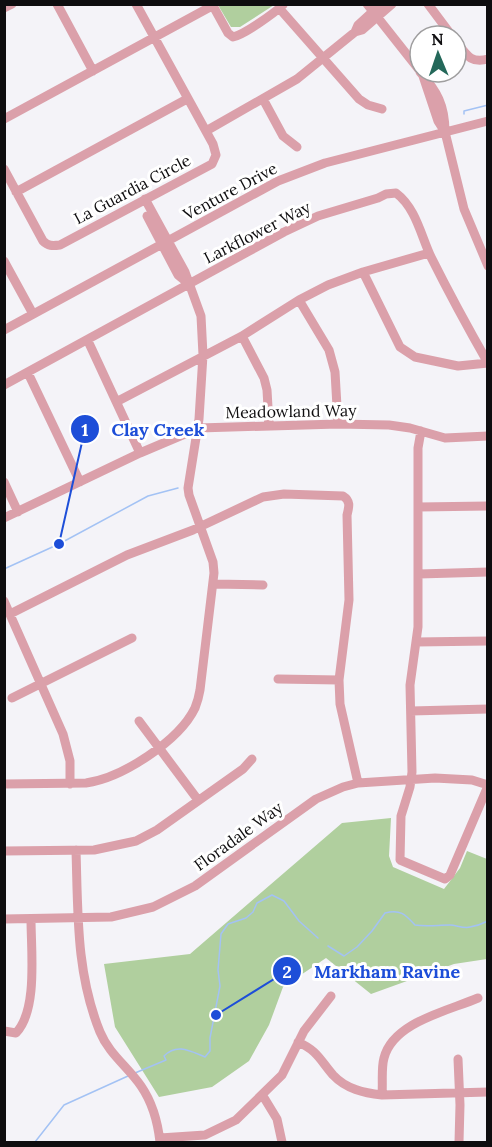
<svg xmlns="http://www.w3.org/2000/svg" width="492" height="1147" viewBox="0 0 492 1147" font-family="Lora,serif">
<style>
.green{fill:#b0cf9e}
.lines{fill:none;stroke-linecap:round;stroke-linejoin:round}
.stream{stroke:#a3c2f4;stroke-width:1.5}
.minor{stroke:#dba0aa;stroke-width:9}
.labels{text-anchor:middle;stroke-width:6;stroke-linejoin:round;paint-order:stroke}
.street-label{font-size:16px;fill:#0e0d0f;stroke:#fff}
.leader{fill:none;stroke:#1d4ed8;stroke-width:2}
.callout-dot{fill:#1d4ed8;stroke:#fff;stroke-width:2}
.mark-label{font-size:18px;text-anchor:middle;font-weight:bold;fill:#fff}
.callout-label{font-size:18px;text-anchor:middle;font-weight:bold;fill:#1d4ed8;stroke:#fff;stroke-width:6;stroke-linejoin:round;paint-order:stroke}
</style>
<rect width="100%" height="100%" fill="#f4f3f8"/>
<path class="green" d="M218,5H274L240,27H231Z
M391,818L389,856L393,867L444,889L460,868L467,851L487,859V959L454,964L371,994L326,958L283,987L269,1025L249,1061L212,1087L159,1097L115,1027L104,964L190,954L342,823Z"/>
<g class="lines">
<path class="stream" d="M464,114V111L488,105
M4,569L59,544L148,496L178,488
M328,946L344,956L357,947L372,931L385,913C400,909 405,914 415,925C427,927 438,925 450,925C456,925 464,929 470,927C476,926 482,924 488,921
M135,1073L166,1060L164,1056C177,1043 190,1051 205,1057L210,1051V1038L220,986L218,970L221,934L228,924L246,918L253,912L257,903L272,895L284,901L299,921L318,938
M35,1142L64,1105L128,1076"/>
<path class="minor" d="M57,4L93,71
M212,4L228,33L233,37C245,34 273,14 283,5
M367,4L420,71
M428,4L452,36
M4,8L12,4
M279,8L359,99L368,105L382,109
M355,32L358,25L381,4
M456,41C466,54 470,64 488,59
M420,72C437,91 445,105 445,132L464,209L488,266
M423,76L438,121L445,132
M263,99L283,136L297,147
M4,119L212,6
M206,131L297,79L355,32L362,30L392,4
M4,169L43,241C48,246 52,246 60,245L212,164L216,155L213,144L136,4
M16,192L187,99
M147,216L178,275L189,284
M4,261L33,314
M363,272L400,347L415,357L458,366L488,363
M299,300L329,350L335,372L338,424
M4,330L278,181L325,163L488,121
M242,336L264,378L267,390L269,425
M88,341L140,453
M28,373L80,482
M4,385L284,232L318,216L378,198L386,194L396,193C416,208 421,236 431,257C449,293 468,328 488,363
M118,401L242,336L299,300L328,285L363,272L429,253
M421,431L418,448V627L410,685L412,772L410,787L401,816L400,860L445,879L450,875L488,786
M4,482L18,512
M419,507L488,506
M4,518L140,453L199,428L338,424L389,425L410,428L445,438L488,436
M419,574L488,572
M214,584L263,585
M4,601L63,734L70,761V784
M10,614L127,555L193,530L263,497L284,494L343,496C351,501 349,507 347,515L349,600L339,680L340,704L358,783
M416,642L488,641
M278,679L339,680
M12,698L132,638
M411,711L488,709
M139,721L198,800
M4,784L86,783C122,778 179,741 195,708C197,703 199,696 200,690L214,573L213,562L189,495L188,488L199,419L203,355L201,316L185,272L145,199
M76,850C78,913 76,973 100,1032C109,1054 128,1067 141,1086C152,1102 158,1124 160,1142
M4,851L94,850L136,841L157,830L243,769L252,759
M4,919L111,917L153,907L195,886L316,799L343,787L358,783L435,778L472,780L488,785
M4,1031L16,1033C38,1010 31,951 31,919
M298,1042C318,1051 320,1060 333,1075C346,1089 364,1093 382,1095L488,1092
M458,1059L460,1105L459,1142
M382,1095C383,1082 381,1069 384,1058C393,1022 448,1011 478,998
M263,1096L277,1119L282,1142
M160,1138L205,1135L236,1120L282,1075L304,1031L331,996"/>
</g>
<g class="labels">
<g class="street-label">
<text transform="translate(132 189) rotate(-28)" y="6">La Guardia Circle</text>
<text transform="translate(230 191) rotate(-28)" y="6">Venture Drive</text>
<text transform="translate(257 232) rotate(-27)" y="6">Larkflower Way</text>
<text transform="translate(291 411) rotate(-1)" y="6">Meadowland Way</text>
<text transform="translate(238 836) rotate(-36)" y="6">Floradale Way</text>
</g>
</g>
<path class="leader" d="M59 544L85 429M216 1015L287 971"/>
<g class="callout-dot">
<circle cx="59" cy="544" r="6"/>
<circle cx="216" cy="1015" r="6"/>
<circle cx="85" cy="429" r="15"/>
<circle cx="287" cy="971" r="15"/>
</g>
<g class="mark-label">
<text x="85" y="436">1</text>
<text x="287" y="978">2</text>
</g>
<g class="callout-label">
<text x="158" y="436">Clay Creek</text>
<text x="387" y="978">Markham Ravine</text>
</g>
<rect width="492" height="1147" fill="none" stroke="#0e0d0f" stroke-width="12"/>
<g transform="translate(438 54) rotate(358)"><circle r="28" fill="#ffffff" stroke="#9f9e9f" stroke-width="1.5"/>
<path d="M0-4.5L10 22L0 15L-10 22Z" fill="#24685a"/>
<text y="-9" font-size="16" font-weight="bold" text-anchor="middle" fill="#0e0d0f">N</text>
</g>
</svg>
